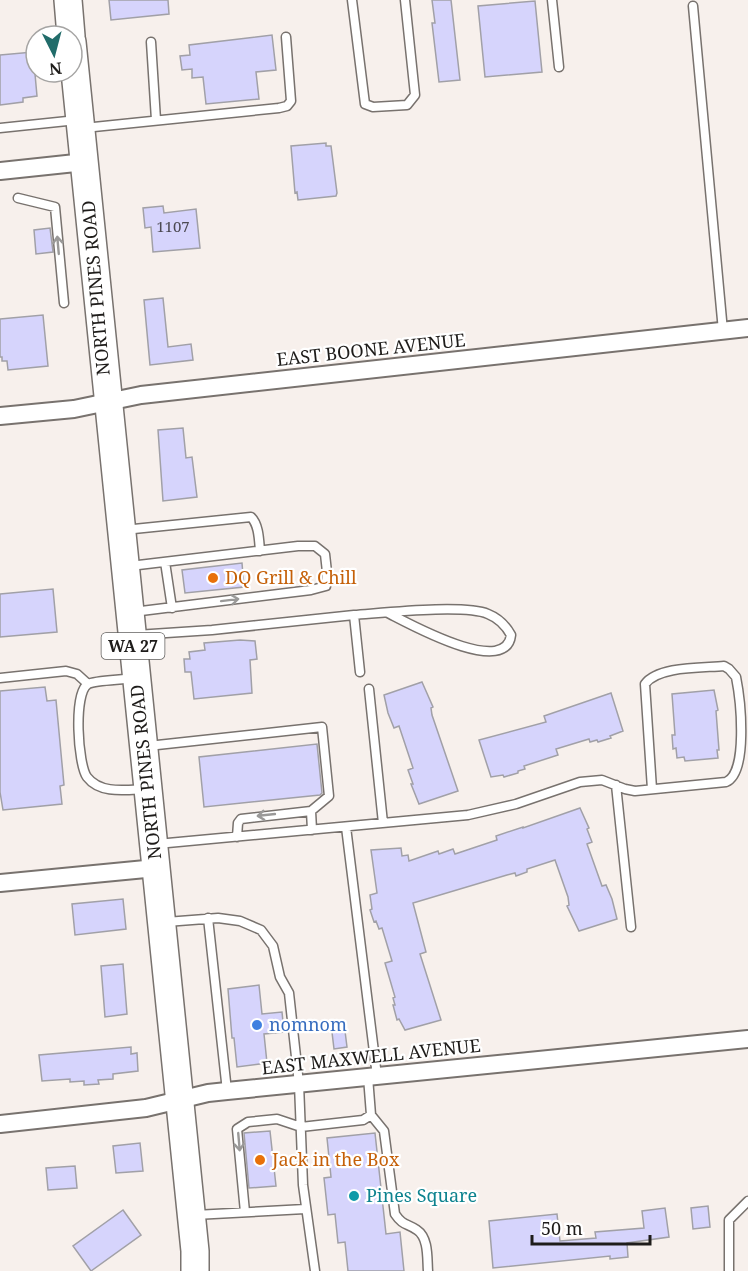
<svg xmlns="http://www.w3.org/2000/svg" width="748" height="1271" viewBox="0 0 748 1271" font-family="'Noto Serif',serif">
<style>
.building{fill:#d6d4fc;stroke:#a1a0a7;stroke-width:1.5}
.lines{fill:none;stroke-linecap:round;stroke-linejoin:round}
.lane-casing{stroke:#78726e;stroke-width:11}
.street-casing{stroke:#78726e;stroke-width:20}
.primary-casing{stroke:#78726e;stroke-width:30}
.lane{stroke:#fff;stroke-width:8}
.street{stroke:#fff;stroke-width:16}
.primary{stroke:#fff;stroke-width:27}
.oneway{stroke:#9a9998}
.food-dot{fill:#e8710a;stroke:#fff;stroke-width:2}
.shop-dot{fill:#3f7fe0;stroke:#fff;stroke-width:2}
.culture-dot{fill:#0f9aa8;stroke:#fff;stroke-width:2}
.labels{text-anchor:middle;stroke-width:4.5;stroke-linejoin:round;paint-order:stroke}
.number-label{font-size:15px;fill:#4c4a52}
.shield{fill:#fff;stroke:#62605f;stroke-width:1.5}
.shield-label{font-size:16px;font-weight:bold;fill:#1e1c1a}
.street-label{font-size:18px;fill:#1e1c1a;stroke:#fff}
.food-label{font-size:18px;fill:#c56008;stroke:#fff;text-anchor:start}
.shop-label{font-size:18px;fill:#366cbe;stroke:#fff;text-anchor:start}
.culture-label{font-size:18px;fill:#0d838f;stroke:#fff;text-anchor:start}
</style>
<rect width="100%" height="100%" fill="#f7f0ec"/>
<path class="building" d="M109,0H168L169,14L111,20Z
M432,0H451L460,80L439,82L432,23H435Z
M535,1L542,72L485,77L478,6Z
M272,35L276,70L256,72L259,99L206,104L203,77L192,78V69L182,70L180,56L190,55L189,45Z
M33,52L37,96L23,98V102L0,105V55Z
M326,143V146H331L337,193L336,196L298,200L297,192L295,193L291,146Z
M163,206L164,213L196,209L200,248L153,252L151,227L145,228L143,208Z
M50,228L53,252L36,254L34,230Z
M163,298L168,347L191,344L193,360L150,365L144,300Z
M43,315L48,366L8,370L7,361H2V357H0V319Z
M183,428L186,458L192,457L197,497L163,501L158,430Z
M242,563L244,587L185,593L182,570Z
M53,589L57,632L0,637V594Z
M240,640L255,641L257,659L250,660L252,693L194,699L191,672H185L184,659H190L189,652L205,650L204,643Z
M422,682L433,707L431,708L432,715L458,791L419,804L411,784H413L408,770L413,768L399,726L394,728L388,713L384,695Z
M45,687L47,701L56,700L64,785L60,786L62,804L3,810L0,792V691Z
M714,690L718,710L716,711L719,750H717L718,758L685,761L684,757L677,758L676,748L673,749L672,735H675L672,694Z
M611,693L623,731L610,736L611,738L598,742L597,740L590,742L589,739L556,749L558,755L524,766L525,769L518,771V773L504,777L503,775L491,777L479,740L546,722L544,716Z
M317,744L322,793L320,795L204,807L199,757Z
M580,808L589,828L587,829L592,842L587,844L602,886L606,885L612,899L617,919L579,931L567,906L569,905L568,897L555,860L527,869V872L516,876L515,873L507,875L413,903L426,952L420,954L441,1020L405,1030L399,1019L397,1020L393,1005H395L393,998L395,997L385,963L392,961L382,928L379,929L376,921L374,922L370,910L372,909L370,895L377,893L371,850L401,848L402,856L408,855L409,861L438,851L439,854L453,849L455,854L497,840L496,836L523,827V828Z
M123,899L126,929L75,935L72,904Z
M123,964L127,1014L105,1017L101,966Z
M259,985L262,1014L282,1012L284,1032L264,1034L267,1063L237,1067L234,1038H232L228,989Z
M344,1023L347,1047L334,1049L331,1024Z
M131,1047V1054L137,1053L138,1071L113,1074V1079L98,1080L99,1084L84,1085V1081L70,1082V1079L42,1081L39,1055Z
M270,1131L276,1186L249,1188L244,1133Z
M375,1133L386,1234L400,1232L404,1271H348L345,1242L338,1243L335,1214L328,1215L324,1178L331,1177L327,1138Z
M140,1143L143,1171L116,1173L113,1146Z
M75,1166L77,1188L48,1190L46,1168Z
M708,1206L710,1227L693,1229L691,1208Z
M665,1208L669,1237L627,1243L628,1257L610,1259V1256L493,1268L489,1221L557,1214L560,1241L596,1238L595,1232L644,1228L642,1211Z
M123,1210L141,1235L91,1271L73,1246Z"/>
<g class="lines">
<g class="lane-casing">
<path id="lane" d="M352,0L365,104L373,107L407,105L415,95L405,0
M552,0L559,67
M693,6L723,331
M151,42L156,120
M0,128L77,120
M84,128L279,108L287,106L291,101L286,37
M18,198L55,207L64,303
M124,530L251,517C259,525 259,540 260,551
M165,562L172,608
M130,566L298,546H315L325,554L327,572L326,586L311,590L133,612
M354,615C383,613 464,604 488,614C498,618 506,626 511,635C506,678 408,623 388,613
M136,635L212,630L354,615L360,672
M0,678L66,671L77,674L88,684
M133,678C122,680 96,680 88,684C73,693 78,765 87,777C100,794 125,790 144,789
M369,689L383,823
M148,746L322,727L329,796L311,811L241,819L238,823L237,837
M616,785L631,927
M311,811L312,830
M346,827L377,1076
M157,844L468,815L516,804L580,782L602,780L625,789L635,791L726,782C748,773 741,702 736,677L729,669L724,666C702,668 658,666 645,684L652,789
M208,918L227,1091
M166,922L218,918L240,921L261,930L273,946L280,977L289,993L299,1084L303,1185L315,1271
M368,1077L371,1115L384,1131L395,1214C403,1226 407,1223 417,1230C429,1238 427,1259 428,1271
M245,1212L237,1129L248,1122L277,1119L301,1127L363,1120L371,1115
M195,1215L305,1209
M729,1271V1220L748,1201"/>
</g>
<g class="street-casing">
<path id="street" d="M0,171L85,162
M0,416L74,409L141,395L748,328
M0,883L156,868
M0,1124L146,1108L208,1093L227,1091L748,1039"/>
</g>
<g class="primary-casing">
<path id="primary" d="M68,0L71,36
M72,42L195,1251V1271"/>
</g>
<use href="#lane" class="lane"/>
<use href="#street" class="street"/>
<use href="#primary" class="primary"/>
</g>
<defs><path id="oneway-shaft" d="M-6 0H5M1.5-3L5.5 0L1.5 3" fill="none" stroke-width="1.6" stroke-linecap="round" stroke-linejoin="round" transform="scale(1.5)"/></defs>
<g class="oneway">
<use href="#oneway-shaft" transform="translate(58 245) rotate(-95)"/>
<use href="#oneway-shaft" transform="translate(230 600) rotate(-7)"/>
<use href="#oneway-shaft" transform="translate(266 815) rotate(174)"/>
<use href="#oneway-shaft" transform="translate(239 1142) rotate(85)"/>
</g>
<g class="food-dot">
<circle cx="213" cy="578" r="6"/>
<circle cx="260" cy="1160" r="6"/>
</g>
<circle class="shop-dot" cx="257" cy="1025" r="6"/>
<circle class="culture-dot" cx="354" cy="1196" r="6"/>
<g class="labels">
<g class="number-label">
<text x="173" y="232">1107</text>
</g>
<rect class="shield" x="101.5" y="633" width="63" height="26" rx="4.5"/>
<g class="shield-label">
<text x="133" y="652">WA 27</text>
</g>
<g class="street-label">
<text transform="translate(96 288) rotate(-95)" y="6">NORTH PINES ROAD</text>
<text transform="translate(371 350) rotate(-6)" y="6">EAST BOONE AVENUE</text>
<text transform="translate(146 772) rotate(-96)" y="6">NORTH PINES ROAD</text>
<text transform="translate(371 1057) rotate(-6)" y="6">EAST MAXWELL AVENUE</text>
</g>
<g class="food-label">
<text x="225" y="584">DQ Grill &amp; Chill</text>
<text x="272" y="1166">Jack in the Box</text>
</g>
<g class="shop-label">
<text x="269" y="1031">nomnom</text>
</g>
<g class="culture-label">
<text x="366" y="1202">Pines Square</text>
</g>
</g>
<g transform="translate(54 54) rotate(174)"><circle r="28" fill="#ffffff" stroke="#a5a4a3" stroke-width="1.5"/>
<path d="M0-4.5L10 22L0 15L-10 22Z" fill="#216c6a"/>
<text y="-9" font-size="16" font-weight="bold" text-anchor="middle" fill="#1e1c1a">N</text>
</g>
<path d="M532 1235v9h118v-9" fill="none" stroke="#1e1c1a" stroke-width="3"/>
<text x="541" y="1235" font-size="18" fill="#1e1c1a" stroke="#ffffff" stroke-width="4.5" paint-order="stroke">50 m</text>
</svg>
